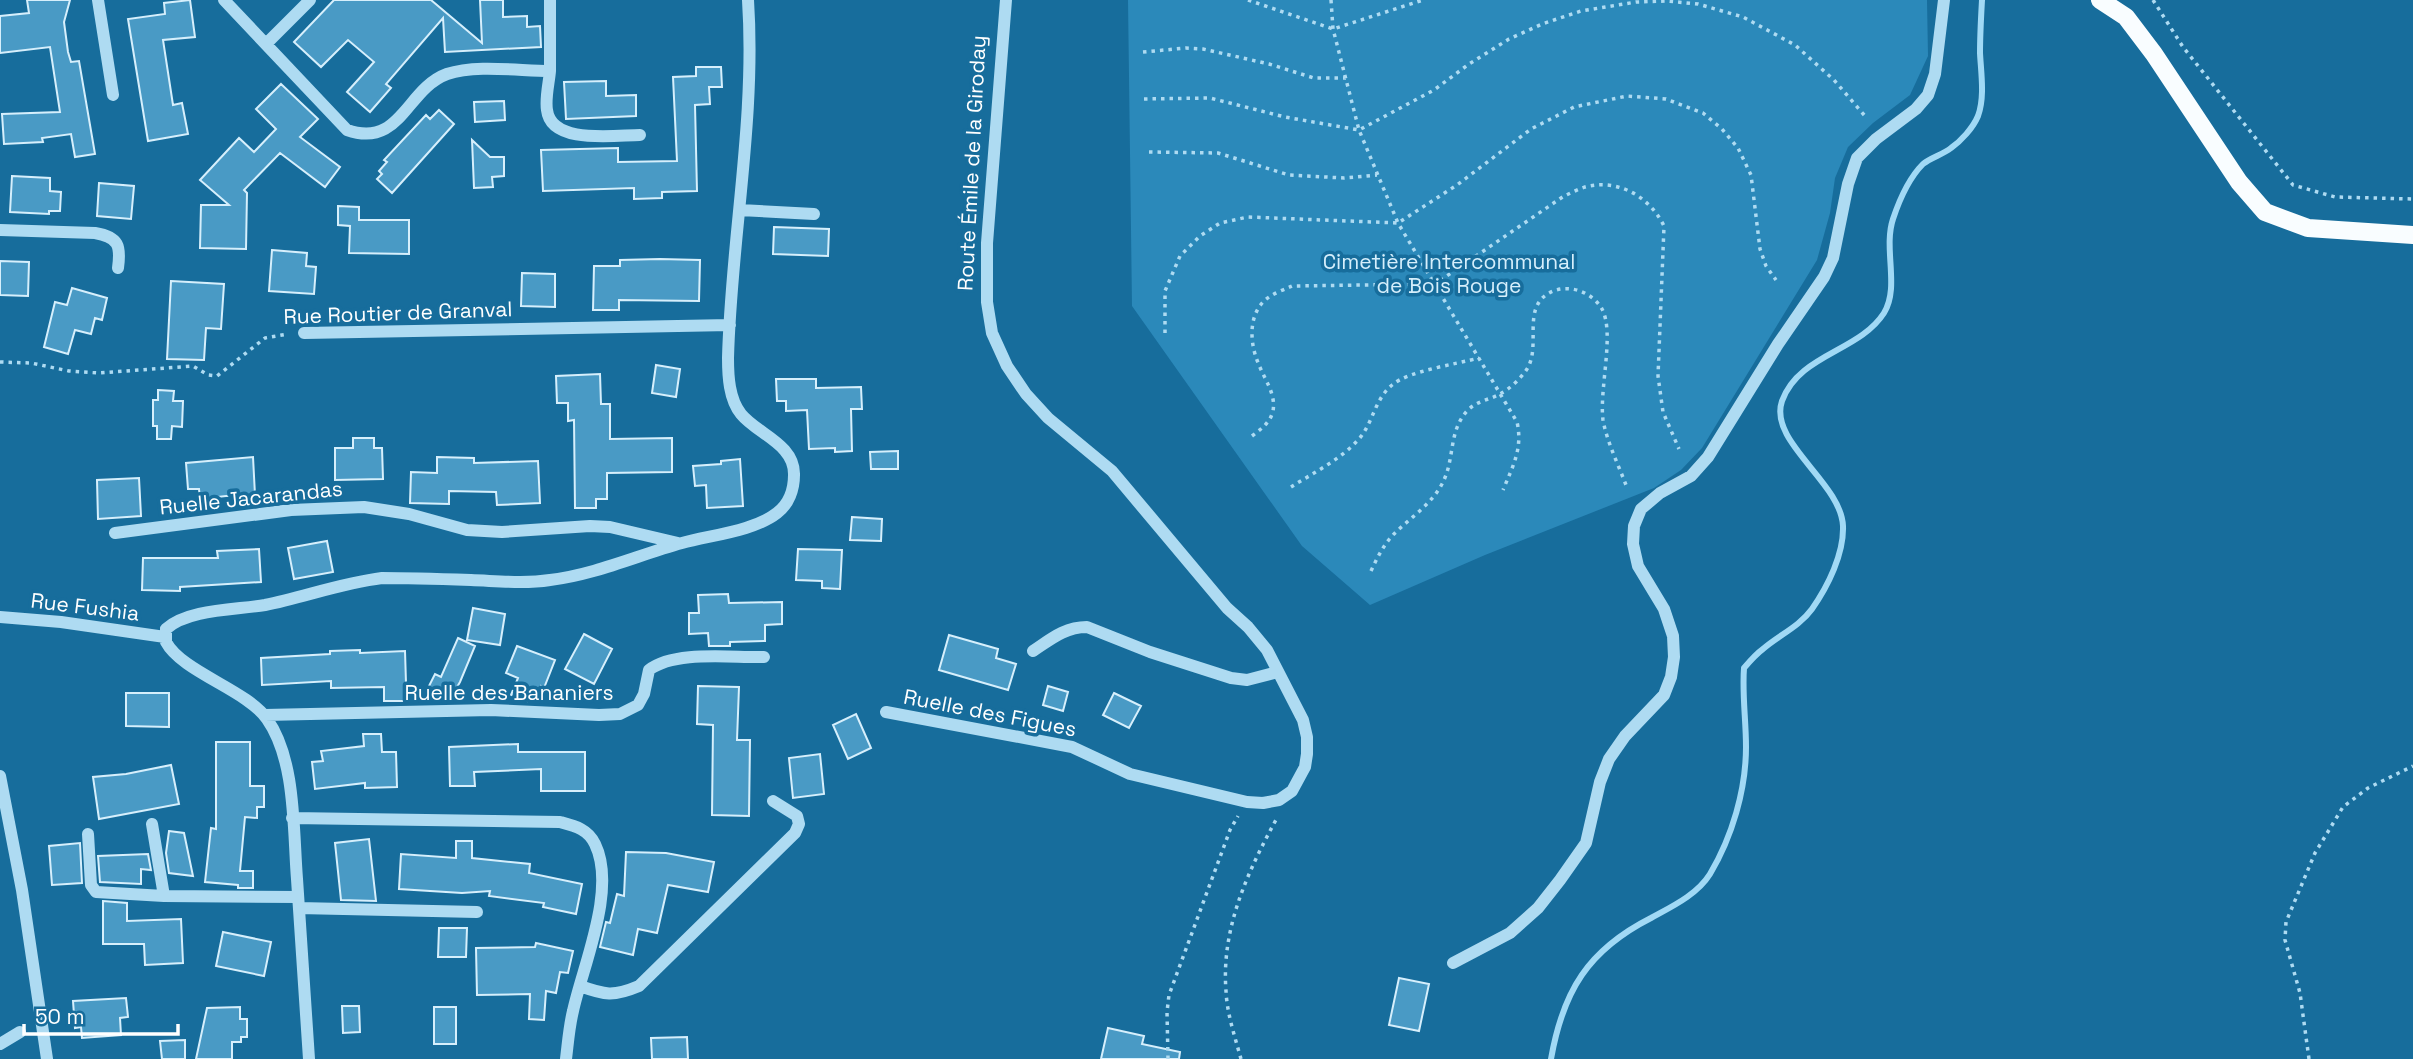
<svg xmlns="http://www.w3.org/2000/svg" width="2413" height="1059" viewBox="0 0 2413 1059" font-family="'Space Grotesk',sans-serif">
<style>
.green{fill:#2b89ba}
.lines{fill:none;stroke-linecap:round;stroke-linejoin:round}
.stream{stroke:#a1d9f5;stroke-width:6}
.building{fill:#499ac5;stroke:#d6effc;stroke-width:2}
.path{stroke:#aedbf2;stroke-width:3.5;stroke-dasharray:3.5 5;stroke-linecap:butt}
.minor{stroke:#aedbf2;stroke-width:12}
.major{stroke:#f9fdff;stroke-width:18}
.labels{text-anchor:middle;stroke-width:7;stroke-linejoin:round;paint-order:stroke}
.street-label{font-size:21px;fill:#fff;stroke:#176d9c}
.park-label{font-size:21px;fill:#d6effc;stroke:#176d9c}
</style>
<rect width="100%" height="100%" fill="#176d9c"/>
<path class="green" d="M1128,0H1927L1928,56L1910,95L1873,123L1848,147L1835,178L1830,213L1817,260L1702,448L1681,470L1654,488L1485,555L1370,605L1302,546L1132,306Z"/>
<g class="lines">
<path class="stream" d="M1551,1059C1563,991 1588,950 1651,918C1671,907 1697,895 1710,874C1732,837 1746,790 1746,747C1746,720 1742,694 1744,668C1750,661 1756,654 1763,649C1779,635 1799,627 1812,609C1828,586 1844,554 1843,526C1841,482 1768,442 1782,401C1799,354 1859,352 1884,313C1900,287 1883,249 1893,219C1899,201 1909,178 1923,164C1932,157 1942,155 1951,148C1961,141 1973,128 1978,116C1985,97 1981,73 1980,53C1980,35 1981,18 1982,0"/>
</g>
<path class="building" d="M27,0H70L64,22L68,52L71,62L79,61L95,154L75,157L71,134L42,138L43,142L4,144L2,114L60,112L50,47L0,53V16L29,13Z
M190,0L195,37L163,40L173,105L182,103L188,134L148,141L128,19L165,14L164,3Z
M334,0H431L482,43L480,0H503V17L527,16V27L540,26L541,47L445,52L443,18L386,84L391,88L370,112L347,92L374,62L348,40L321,67L294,42Z
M696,67H721L722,87H709L710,104L695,105L697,191L662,192V198L634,199V188L543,191L541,150L618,148V162L677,161L673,77L696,76Z
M606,81V96L636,95V116L566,119L564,82Z
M281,84L318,119L300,137L340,167L325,187L280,153L244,190L247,193L246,249L200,248L201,205H229L200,180L239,138L254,152L276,129L256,109Z
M504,101L505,120L475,122L474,102Z
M439,110L454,124L392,193L377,179L382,174L379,171L387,162L384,160L426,115L430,119Z
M472,140L490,157H504V176L492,177L493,187L474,188Z
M12,176L50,178V191L61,192L60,211H49V214L10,212Z
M99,183L134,186L131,219L97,216Z
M338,206L359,207V220H409V254L349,253L350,226L338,225Z
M774,227L829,229L828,256L773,254Z
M272,250L307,253L306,266L316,267L314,294L269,291Z
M660,259L700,260L699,301L619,300V310H593L594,266H620V260Z
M0,261L29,262L28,296L0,295Z
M522,273L555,274V307L521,306Z
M171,281L224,284L221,329L206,328L204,360L167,359Z
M72,288L107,298L102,320L95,318L91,334L75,330L68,354L44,347L55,302L67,305Z
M656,365L680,369L676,397L652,393Z
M600,374L601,404H610V439L672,438V472L607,473V499H596V508H575L574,420L568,421V403H557L556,376Z
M776,379H816V388L861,387L862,409H851L852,451L835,452V448L809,449L807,410L786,411V401H777Z
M158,390L174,391L173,401H183L182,427L172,426L171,439H157V426H153V400H158Z
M353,438H374V448H382L383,479L335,480V448H353Z
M898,451V469H871L870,452Z
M253,457L255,495L226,496L200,499L199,489H188L186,463Z
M437,457L474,458V463L538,461L540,503L497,505L496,492L449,491V504L410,503L411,472L437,473Z
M740,459L743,506L707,508L706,485L695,486L693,466L721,464V461Z
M139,478L141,516L98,519L97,480Z
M852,517L882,519L881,541L850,540Z
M327,541L333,572L294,579L288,548Z
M259,549L261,582L180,587V591L142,590L143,558H218L217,551Z
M798,549L842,550L840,589L822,588V581L796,580Z
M728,594L729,603L782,602V624L765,625V641L730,642V646H709L708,633L689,634V613H699L698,595Z
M473,608L505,614L500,645L467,640Z
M584,634L612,649L594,684L565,669Z
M949,635L998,649L996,658L1016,664L1008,690L939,670Z
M458,638L475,646L460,682L450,699L428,688L435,674L441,677Z
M517,646L555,660L544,688L541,686L536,699L528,696L527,701L511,695L518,678L506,673Z
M360,650V653L405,651L406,683H414V701H384V687L331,688V681L262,685L261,658L330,654V651Z
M698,686L739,687L737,740H750L749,816L712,815L713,725L697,724Z
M1048,686L1068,692L1063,711L1043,705Z
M126,693H169V727L126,726Z
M1114,693L1141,706L1129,728L1103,715Z
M856,714L871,748L848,759L833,725Z
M363,734H381L382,752H396L397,787L365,788V783L315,789L312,762L323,761L321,751L364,746Z
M216,742H250V786H264V807H257V818L245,817L240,871H253V888H238V885L205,882L211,828L216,829Z
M518,744V752H585V791H541V769L474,772L475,786H450L449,747Z
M820,754L824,794L793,798L789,758Z
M171,765L179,804L99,819L93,777L126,774Z
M169,831L184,833L193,876L169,873L166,853Z
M369,839L376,901L341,900L335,843Z
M456,841H472V858L530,864L529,873L582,884L576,914L543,907L544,903L489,896L490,891L462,893L399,889L401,854L456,858Z
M80,843L82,883L52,885L49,846Z
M626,852L666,853L714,862L708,892L668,885L657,933L638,929L633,955L600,947L606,922L610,923L617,894L624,896Z
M148,854L151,870L141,869V884L100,882L98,856Z
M103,901L127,903V921L181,919L183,963L145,965L144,944H103Z
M439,928H467L466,957H438Z
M223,932L271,942L264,976L216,966Z
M536,943L573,951L568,973L560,972L556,993L546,991L544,1020L529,1019L530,994L477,995L476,948L535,947Z
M1399,978L1429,984L1419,1031L1389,1025Z
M126,998L128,1017L120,1018L121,1035L82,1038L81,1027L75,1028L73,1001Z
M342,1006H359L360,1032L343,1033Z
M240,1007V1019H247V1037H241V1042H232V1059H196L207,1008Z
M434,1007H456V1044H434Z
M1108,1028L1144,1036L1142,1044L1180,1052L1179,1059H1101Z
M687,1037L688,1059H652L651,1038Z
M185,1040V1059H162L160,1041Z"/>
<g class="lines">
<path class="path" d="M1248,0L1333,29L1423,0
M1331,0L1333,29L1359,130L1398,223L1517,422C1523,448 1513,466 1503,490
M2153,0L2183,47L2293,185L2335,197L2413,199
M1143,52L1186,48L1203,49L1269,64L1314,78H1346
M1144,99L1210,98L1285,117L1359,130L1434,90L1469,64L1509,39L1542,24L1581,11L1636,2L1667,1L1698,4L1743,17L1795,45L1834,80L1865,116
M1149,152L1218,153L1289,175L1344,178L1377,175
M1165,333V291L1180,256L1200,236L1220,223L1248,217L1398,223L1457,185L1531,129L1574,107L1627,96L1666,99L1703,113L1722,129L1738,148L1751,175L1760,249L1766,266L1776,280
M0,362L31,363L69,371L98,373L193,366L208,375L217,376L265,338L288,334
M1252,436C1261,429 1270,423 1273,411C1276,394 1265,380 1259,365C1250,345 1248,318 1263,302C1271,294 1283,290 1292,286L1435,284L1564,196C1571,193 1578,189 1585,187C1618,178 1650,197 1664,226L1658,376L1663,412L1679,449
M1291,487C1313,473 1340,460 1358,440C1373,424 1374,400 1392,385C1408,371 1457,364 1479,358
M1371,571C1378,556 1385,542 1397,531C1415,514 1437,500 1446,475C1454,453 1450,430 1467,411C1476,401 1489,400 1500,394C1510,389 1521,378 1527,369C1541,347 1523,311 1546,295C1564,282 1591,290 1602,309C1615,333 1599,389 1603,420C1607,442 1618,464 1626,485
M1168,1059L1167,1012L1169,995L1230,830L1238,816
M1241,1059C1235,1037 1227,1014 1226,991C1221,928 1248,871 1277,818
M2309,1059L2300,993L2285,940L2286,922L2315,853L2343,807L2368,788L2413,766"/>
<path class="minor" d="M98,0L113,95
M224,0L347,130C401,149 406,89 447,74C476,64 520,71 550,71V0
M267,43L310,0
M550,71C549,83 545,98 547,110C551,145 615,135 640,135
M740,210L814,214
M0,230L95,233C119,237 121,246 118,268
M304,333L730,325
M115,533L291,510L364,507L409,514L467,530L502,532L590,526L610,527L678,543
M0,617L61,622L165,637
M1033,651C1051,639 1065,627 1087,627L1150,652L1231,678L1247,680L1278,672
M886,712L1072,747L1130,774L1247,802L1263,803L1279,800L1292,791L1305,767L1307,754V737L1303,720L1267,650L1248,627L1227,608L1112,471L1048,418L1026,394L1007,366L992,333L987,302V243L1006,0
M265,715L491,710L599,715L620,714L638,705L644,694L649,670C675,650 732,658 764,657
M0,776L22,890L47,1059
M292,818L560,822C575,826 588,829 595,844C617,889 583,965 573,1011C569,1027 568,1043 566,1059
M152,824L164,896
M88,834L91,885L96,892L164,896L298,897
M299,908L477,912
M1453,963L1510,933L1538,908L1560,880L1586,843L1600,782L1609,759L1625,736L1664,695L1671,677L1674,657L1673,636L1664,609L1638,566L1633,544L1634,526L1641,509L1660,493L1691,476L1708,457L1778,344L1824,277L1833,258L1848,184L1857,158L1876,139L1916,109L1928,95L1935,74L1944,0
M580,986C605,995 613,997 639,986L795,833L799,824L797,816L773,801
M0,1044L20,1032
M309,1059C305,999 301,939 297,879C293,829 296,760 267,719C247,690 182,672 166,642V629C188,609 236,610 265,605C304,597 342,583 382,578C411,578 441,579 471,580C498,581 524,584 550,580C597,574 638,555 682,543C711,535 754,531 777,513C789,504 794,489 794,475C795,444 757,434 741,414C729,399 728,376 728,358C731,239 756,120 748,0"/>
<path class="major" d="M2100,0L2126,17L2154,54L2239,182L2265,212L2308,228L2413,235"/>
</g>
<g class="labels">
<g class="street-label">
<text transform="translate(972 163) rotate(-87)" y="7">Route Émile de la Giroday</text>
<text transform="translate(398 313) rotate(-2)" y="7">Rue Routier de Granval</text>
<text transform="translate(251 498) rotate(-6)" y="7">Ruelle Jacarandas</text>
<text transform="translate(85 607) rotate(7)" y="7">Rue Fushia</text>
<text x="509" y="700">Ruelle des Bananiers</text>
<text transform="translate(990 713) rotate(11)" y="7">Ruelle des Figues</text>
</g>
<g class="park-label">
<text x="1449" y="269">Cimetière Intercommunal<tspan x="1449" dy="24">de Bois Rouge</tspan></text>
</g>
</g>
<path d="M24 1024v10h154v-10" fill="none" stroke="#ffffff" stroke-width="3.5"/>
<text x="35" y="1024" font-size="21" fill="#ffffff" stroke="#176d9c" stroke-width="5" paint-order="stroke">50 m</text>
</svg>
